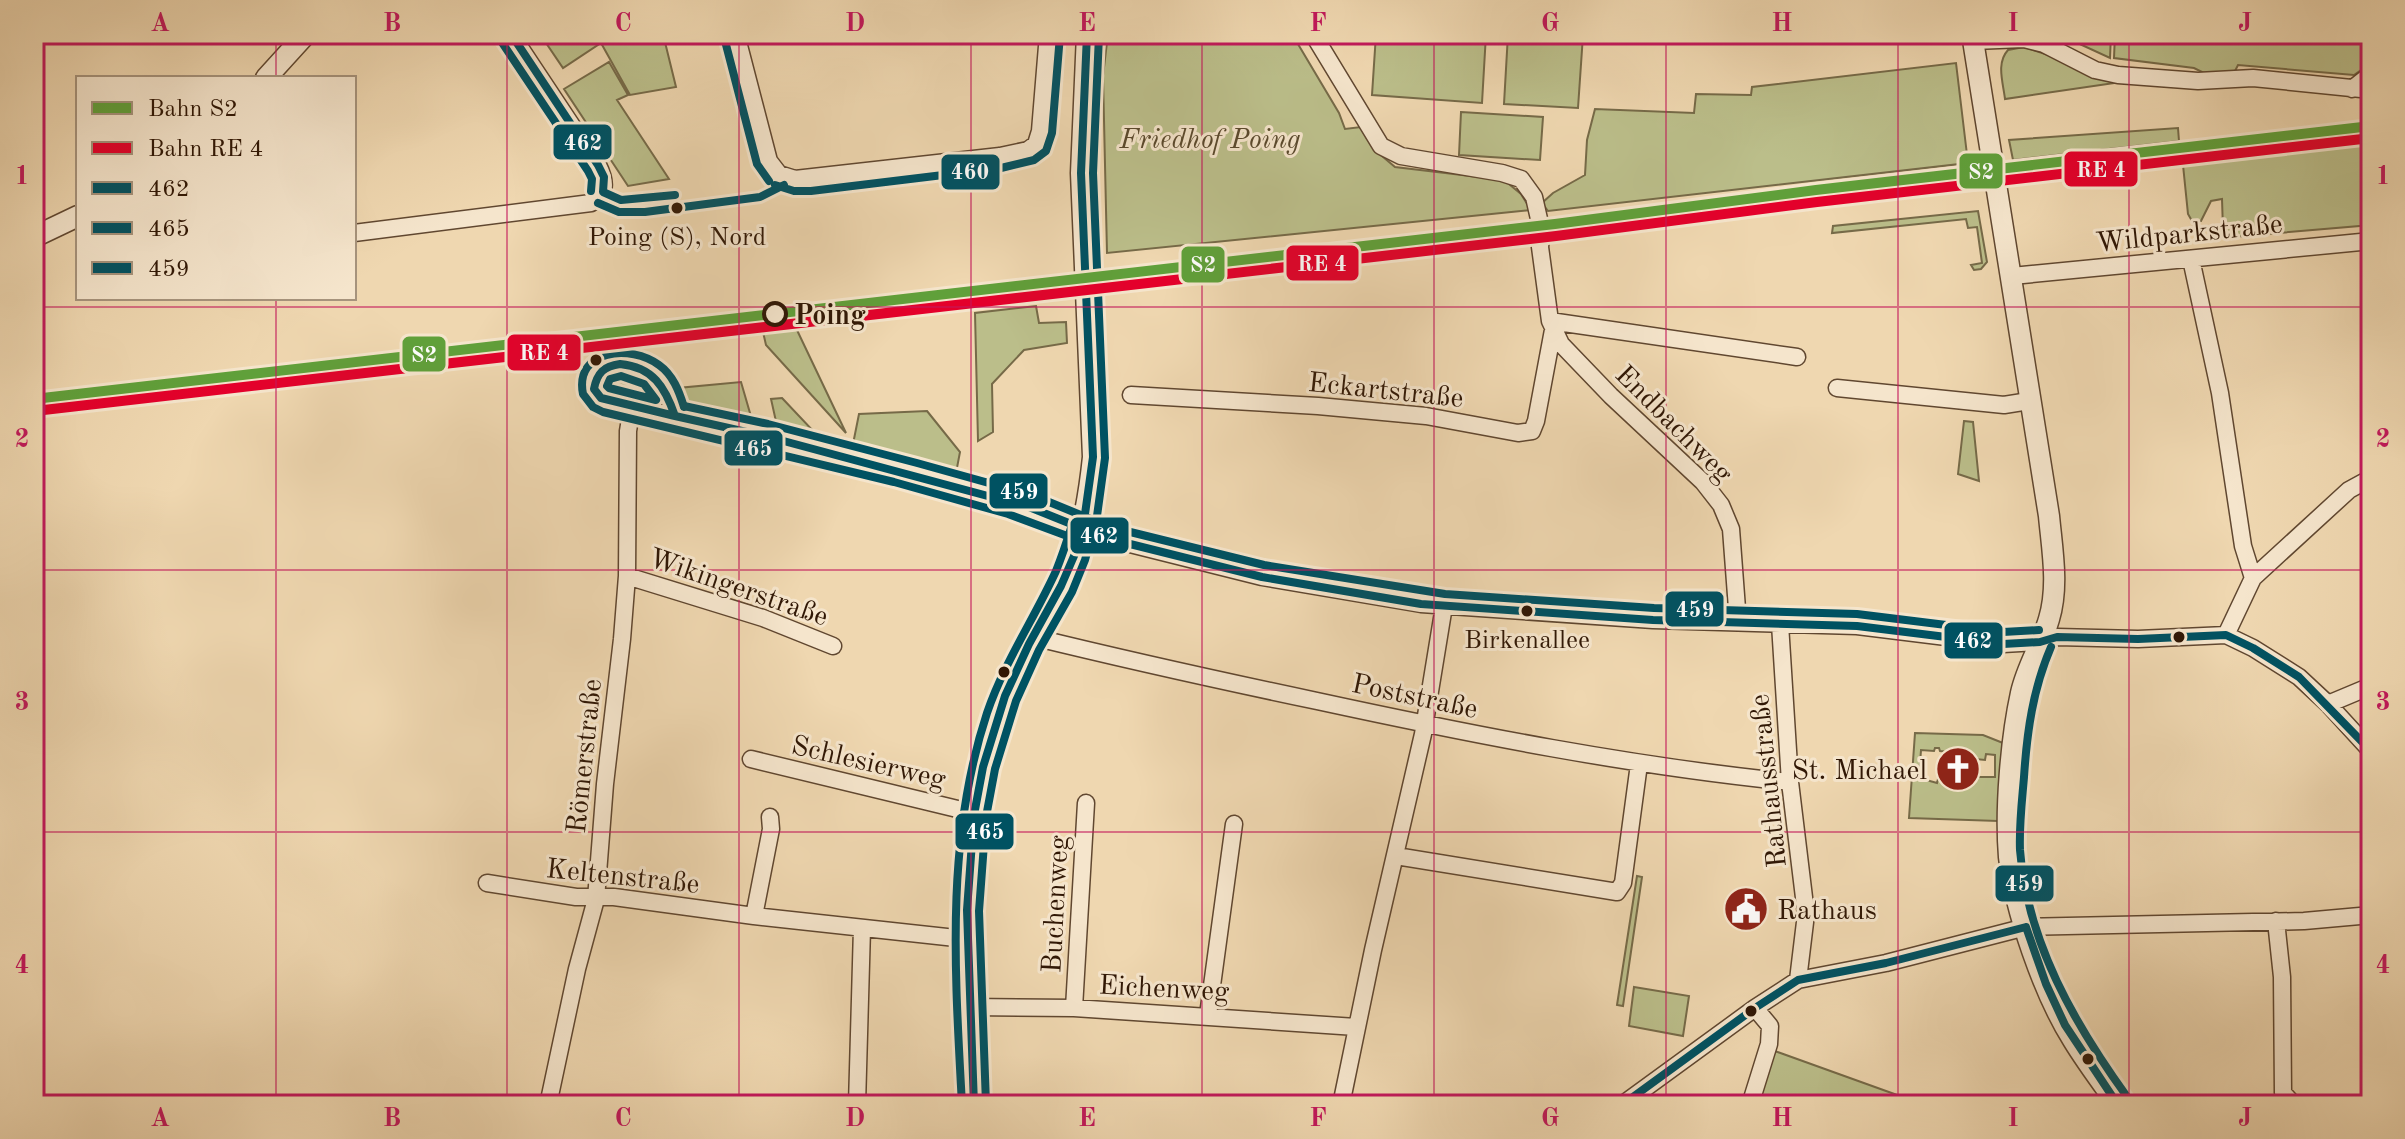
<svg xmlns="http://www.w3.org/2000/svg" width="2405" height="1139" viewBox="0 0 2405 1139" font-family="'Old Standard TT',serif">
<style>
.green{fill:#bbbe8a;stroke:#766a48;stroke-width:2;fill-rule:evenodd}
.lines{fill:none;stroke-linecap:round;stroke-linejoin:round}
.minor-casing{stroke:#604730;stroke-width:19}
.tertiary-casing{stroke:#604730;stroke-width:23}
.minor{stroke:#f5e5cc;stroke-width:16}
.tertiary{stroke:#f5e5cc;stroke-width:20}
.bus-1-casing{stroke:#f5e5cc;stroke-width:14}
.bus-2-casing{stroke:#f5e5cc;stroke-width:14}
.bus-3-casing{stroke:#f5e5cc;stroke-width:14}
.bus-4-casing{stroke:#f5e5cc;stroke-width:14}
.bus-1{stroke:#005262;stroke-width:8}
.bus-2{stroke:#005262;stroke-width:8}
.bus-3{stroke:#005262;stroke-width:8}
.bus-4{stroke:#005262;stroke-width:8}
.rail-1-casing{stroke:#f5e5cc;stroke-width:16}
.rail-2-casing{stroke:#f5e5cc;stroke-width:16}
.rail-1{stroke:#60a03a;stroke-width:10}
.rail-2{stroke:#e4002b;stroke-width:10}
.grid{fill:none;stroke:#c2185b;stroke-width:2;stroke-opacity:0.55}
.bus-dot{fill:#301705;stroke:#f5e5cc;stroke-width:3}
.stop-dot{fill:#f5e5cc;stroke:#301705;stroke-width:4}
.labels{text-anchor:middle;stroke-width:6;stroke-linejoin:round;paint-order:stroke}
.bus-label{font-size:26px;fill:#301705;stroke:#f5e5cc}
.park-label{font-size:28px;font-style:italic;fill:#5a492d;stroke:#f5e5cc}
.street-label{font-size:28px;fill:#301705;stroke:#f5e5cc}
.stop-label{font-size:28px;font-weight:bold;fill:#301705;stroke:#f5e5cc;text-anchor:start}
.poi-label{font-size:28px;fill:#301705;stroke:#f5e5cc;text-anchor:end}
.line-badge{stroke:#f5e5cc;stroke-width:3}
.badge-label{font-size:22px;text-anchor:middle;font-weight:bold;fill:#fff}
.neatline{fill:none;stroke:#c2185b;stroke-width:3}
.grid-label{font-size:26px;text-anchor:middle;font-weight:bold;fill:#c2185b}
</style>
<rect width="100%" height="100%" fill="#efd7b0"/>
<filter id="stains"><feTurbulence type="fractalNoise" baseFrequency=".0025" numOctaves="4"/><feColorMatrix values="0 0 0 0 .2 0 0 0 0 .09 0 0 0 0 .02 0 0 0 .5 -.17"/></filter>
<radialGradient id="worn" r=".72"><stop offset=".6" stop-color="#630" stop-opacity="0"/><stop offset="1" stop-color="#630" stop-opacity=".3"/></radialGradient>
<path class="green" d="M540,34H663L676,87L630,95L601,43L563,68Z
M1108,34H1292L1339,113L1345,129L1361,127L1375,150L1395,167L1504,180L1521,194L1531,210L1107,253L1103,76Z
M1376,34H1486L1482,103L1372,95Z
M1508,34L1583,35L1578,108L1504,104Z
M2058,34H2111L2110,58Z
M2115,34H2371V63L2354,75L2238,65L2234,73H2204L2194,68L2114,58Z
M2024,47L2128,81L2005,99C2003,82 1996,63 2008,50Z
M609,62L628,95L617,100L669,179L628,186L564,89Z
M1956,63L1968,163L1548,211L1542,203L1553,193L1585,175L1587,140L1595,109L1694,113L1696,94L1751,95L1752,87Z
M1461,112L1543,117L1540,160L1459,155Z
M2178,128L2179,141L2013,160L2009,140Z
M2371,144V225L2220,238L2223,230L2222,199L2211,201L2201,221H2192L2188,214L2183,165Z
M1978,211L1987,262L1981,269L1974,270L1971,265L1982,263L1977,227L1968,228L1966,219L1832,233L1833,226Z
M1036,306L1039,323L1066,322L1067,343L1024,350L992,384L993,432L978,441L975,313Z
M796,328L846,433L766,345L763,332Z
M618,375L652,381L664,402L602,388L610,378Z
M741,382L752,420L683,405L678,388Z
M782,398L817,435L777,426L771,399Z
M927,411L960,452L956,473L856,446L854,439L859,414Z
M1964,421L1973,422L1979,481L1958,474Z
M1915,733L1983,735L2003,743L1998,821L1909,818ZM1935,748H1939L1940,751L1966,754V758L1985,760L1986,754L1995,755V777H1964V781L1938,779L1937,783L1919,778L1921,750L1934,751Z
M1637,876L1642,877L1623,1006L1617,1005Z
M1634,987L1689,996L1683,1036L1629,1026Z
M1772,1050L1925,1105H1754Z"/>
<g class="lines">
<g class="minor-casing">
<path id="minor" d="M736,34L769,161L779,174L795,179L1000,156L1028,150L1036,144L1040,131L1048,34
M1313,34L1381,146L1401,156L1502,173L1521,179L1534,197L1539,219
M1974,41L2024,39L2044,44L2095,70L2118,75L2198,81L2253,78L2371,90
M2352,89L2371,74
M354,233L591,203C608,194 606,181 598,165L511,34
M1541,238L1540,247L1550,321L1561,344L1611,396L1703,482L1721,505L1731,529L1738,622
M2191,259L2220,393L2243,546L2253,578L2226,635
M2012,276L2371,241
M1550,321L1797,357
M1837,388L2004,405L2029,401
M1131,395L1318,406L1426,416L1518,433L1532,431L1536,421L1553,330
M675,417C671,405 667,390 659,381C642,360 595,353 594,389L601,398L607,401L765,436L914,475L1029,507L1106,538L1262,577L1421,604L1653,620L1857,626L2003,644L2040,642L2057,637L2138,639L2226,635L2253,648L2299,677L2328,704L2371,751
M627,576L763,618L833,646
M2253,578L2349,490L2371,478
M1780,624L1790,782L1806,914L1798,980
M1033,637C1127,660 1222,681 1317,701C1474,735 1631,766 1790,782
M2328,704L2371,686
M751,759L974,813
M1396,856L1617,892L1623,883L1639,764
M487,883L576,897H614L754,916L965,939
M754,916L771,829L770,817
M2276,921L2282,977L2283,1093L2294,1105
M969,1007L1074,1008L1356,1027
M1074,1008L1086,803
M1208,1015L1234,824
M548,1105L577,969L596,899L605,784L622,639L627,576L628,431L632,407
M857,1105L862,928
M1341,1105L1373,950L1423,734L1444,606
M1622,1105L1755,1008L1798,980L1886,963L2026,927L2304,921L2371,915
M1750,1105L1769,1044L1770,1026L1755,1008"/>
</g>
<g class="tertiary-casing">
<path id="tertiary" d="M1972,34L2049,516C2052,549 2059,586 2049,619C2042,644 2027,666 2021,693C2011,739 2005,809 2009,857C2015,911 2044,994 2073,1040C2087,1063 2103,1084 2118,1105
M266,78L306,34
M34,237L78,216
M974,1105C968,971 954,849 997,718C1007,689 1019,661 1034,634C1046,613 1060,592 1069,570C1083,533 1089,496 1093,457L1081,173L1087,34"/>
</g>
<use href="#minor" class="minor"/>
<use href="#tertiary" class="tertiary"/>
<g class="bus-1-casing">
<path id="bus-1" d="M511,34L598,165L604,177L603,192L621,200L675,195
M620,364C653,367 665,387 675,416L601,398L594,389C597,373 604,366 620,364Z
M675,416L765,436L1029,507L1106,538L1262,577L1421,604L1653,620L1857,626L2003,644L2040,642L2057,637L2138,639L2226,635L2253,648L2299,677L2371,751
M2026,927L2046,984L2065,1025L2118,1105
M974,1105L967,910L974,815L983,767L1005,696L1029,644L1061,586L1074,556L1085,514L1093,457L1081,173L1087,34
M1622,1105L1755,1008L1798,980L1886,963L2026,927"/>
</g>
<g class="bus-2-casing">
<path id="bus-2" d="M684,407C679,391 673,375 659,365C631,344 574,349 583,394L593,407L603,412L894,482L1008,514L1078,540
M986,1104L979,911L986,817L995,769L1016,701L1039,650L1072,592L1085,560L1097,516L1105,458L1093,173L1099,35"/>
</g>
<g class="bus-3-casing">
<path id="bus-3" d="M621,376L644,384L656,400L609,388L607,386L610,379Z
M684,406L768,424L917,463L1032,495L1110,527L1264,565L1445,594L1654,608L1857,614L2003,632L2039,630
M2051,647C2033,689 2027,731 2024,777C2022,801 2019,825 2020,850C2027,942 2075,1025 2128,1098
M962,1105C955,974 945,840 987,713C1004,663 1034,619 1056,571C1062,556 1067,541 1072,525"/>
</g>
<g class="bus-4-casing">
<path id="bus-4" d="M724,37L757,164L769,181
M501,41L588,171L592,179L591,191
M775,185L794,191H811L1001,168L1034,160L1046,151L1052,133L1060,35
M598,203L619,212H645L760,197L784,185"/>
</g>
<use href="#bus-1" class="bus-1"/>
<use href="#bus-2" class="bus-2"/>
<use href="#bus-3" class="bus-3"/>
<use href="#bus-4" class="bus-4"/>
<g class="rail-1-casing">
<path id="rail-1" d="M34,399L1555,224L1816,190L2371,126"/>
</g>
<g class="rail-2-casing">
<path id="rail-2" d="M35,411L1556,236L1817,202L2371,138"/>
</g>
<use href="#rail-1" class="rail-1"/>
<use href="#rail-2" class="rail-2"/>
</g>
<path class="grid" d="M276,34V78M507,34V1105M739,34V1105M971,34V1105M1202,34V1105M1434,34V1105M1666,34V1105M1898,34V1105M2129,34V1105M276,298V1105M34,307H2371M34,570H2371M34,832H2371"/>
<defs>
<g id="church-disc" transform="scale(2.3)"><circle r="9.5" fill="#8f2418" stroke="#f5e5cc"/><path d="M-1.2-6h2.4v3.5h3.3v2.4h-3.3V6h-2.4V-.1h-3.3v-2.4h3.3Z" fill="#fff"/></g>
<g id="civic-disc" transform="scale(2.3)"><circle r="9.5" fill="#8f2418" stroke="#f5e5cc"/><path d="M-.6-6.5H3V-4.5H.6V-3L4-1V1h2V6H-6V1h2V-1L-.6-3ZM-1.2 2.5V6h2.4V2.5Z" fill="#fff"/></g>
</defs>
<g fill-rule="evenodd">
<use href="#church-disc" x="1958" y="769"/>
<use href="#civic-disc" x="1746" y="909"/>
</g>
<g class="bus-dot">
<circle cx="677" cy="208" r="7"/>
<circle cx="596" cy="360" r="7"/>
<circle cx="1527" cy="611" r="7"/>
<circle cx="2179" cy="637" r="7"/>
<circle cx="1004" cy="672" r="7"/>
<circle cx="1751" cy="1011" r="7"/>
<circle cx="2088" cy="1059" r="7"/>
</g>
<circle class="stop-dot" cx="775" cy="314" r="11"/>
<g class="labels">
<g class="bus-label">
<text x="677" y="245">Poing (S), Nord</text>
<text x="1527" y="648">Birkenallee</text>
</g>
<g class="park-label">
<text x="1210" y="148">Friedhof Poing</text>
</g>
<g class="street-label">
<text transform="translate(2189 232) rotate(-6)" y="10">Wildparkstraße</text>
<text transform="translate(1386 389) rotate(6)" y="10">Eckartstraße</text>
<text transform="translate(1675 423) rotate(45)" y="10">Endbachweg</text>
<text transform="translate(739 586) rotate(19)" y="10">Wikingerstraße</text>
<text transform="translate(1415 695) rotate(12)" y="10">Poststraße</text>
<text transform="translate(583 756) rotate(-84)" y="10">Römerstraße</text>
<text transform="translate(869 761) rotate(13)" y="10">Schlesierweg</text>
<text transform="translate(1767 781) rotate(-96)" y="10">Rathausstraße</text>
<text transform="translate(623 875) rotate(6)" y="10">Keltenstraße</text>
<text transform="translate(1054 904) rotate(-87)" y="10">Buchenweg</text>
<text transform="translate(1164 987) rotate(3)" y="10">Eichenweg</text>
</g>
<g class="stop-label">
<text x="794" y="324">Poing</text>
</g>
<g class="poi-label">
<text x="1927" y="779">St. Michael</text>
<text x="1777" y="919" text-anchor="start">Rathaus</text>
</g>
</g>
<g class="line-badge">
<rect x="552" y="123" width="61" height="38" rx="8" fill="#005262"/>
<rect x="2063" y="150" width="76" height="38" rx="8" fill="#e4002b"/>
<rect x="1958" y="152" width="46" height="38" rx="8" fill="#60a03a"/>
<rect x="940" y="153" width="61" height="38" rx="8" fill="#005262"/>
<rect x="1285" y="244" width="75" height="38" rx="8" fill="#e4002b"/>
<rect x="1180" y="245" width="46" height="39" rx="8" fill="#60a03a"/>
<rect x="506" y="333" width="76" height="39" rx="8" fill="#e4002b"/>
<rect x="401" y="335" width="46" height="38" rx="8" fill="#60a03a"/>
<rect x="723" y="429" width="61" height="38" rx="8" fill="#005262"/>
<rect x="988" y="472" width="61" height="38" rx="8" fill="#005262"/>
<rect x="1069" y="516" width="61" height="39" rx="8" fill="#005262"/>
<rect x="1664" y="590" width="61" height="38" rx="8" fill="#005262"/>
<rect x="1943" y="621" width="61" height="39" rx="8" fill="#005262"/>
<rect x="954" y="812" width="61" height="39" rx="8" fill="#005262"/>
<rect x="1994" y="864" width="61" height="39" rx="8" fill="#005262"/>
</g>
<g class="badge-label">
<text x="583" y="150">462</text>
<text x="2101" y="177">RE 4</text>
<text x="1981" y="179">S2</text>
<text x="970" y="179">460</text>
<text x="1322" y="271">RE 4</text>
<text x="1203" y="272">S2</text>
<text x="544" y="360">RE 4</text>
<text x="424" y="362">S2</text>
<text x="753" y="456">465</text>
<text x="1019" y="499">459</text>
<text x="1099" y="543">462</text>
<text x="1695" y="617">459</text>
<text x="1973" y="648">462</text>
<text x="985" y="839">465</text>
<text x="2024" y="891">459</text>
</g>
<rect width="2405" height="1139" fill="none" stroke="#efd7b0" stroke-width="88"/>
<rect x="76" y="76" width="280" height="224" fill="#f5e5cc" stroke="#a6937c" stroke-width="2"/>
<rect x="92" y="102" width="40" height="12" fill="#60a03a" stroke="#a6937c" stroke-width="2"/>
<text x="148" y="116" font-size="24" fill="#301705">Bahn S2</text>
<rect x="92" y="142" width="40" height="12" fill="#e4002b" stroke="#a6937c" stroke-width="2"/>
<text x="148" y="156" font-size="24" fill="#301705">Bahn RE 4</text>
<rect x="92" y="182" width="40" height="12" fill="#005262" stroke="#a6937c" stroke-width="2"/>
<text x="148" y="196" font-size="24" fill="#301705">462</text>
<rect x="92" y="222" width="40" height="12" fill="#005262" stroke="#a6937c" stroke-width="2"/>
<text x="148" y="236" font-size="24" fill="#301705">465</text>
<rect x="92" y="262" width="40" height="12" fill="#005262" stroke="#a6937c" stroke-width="2"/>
<text x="148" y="276" font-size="24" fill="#301705">459</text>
<rect x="44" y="44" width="2317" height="1051" class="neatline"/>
<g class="grid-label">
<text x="160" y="31">A</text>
<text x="392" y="31">B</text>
<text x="623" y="31">C</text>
<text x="855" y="31">D</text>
<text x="1087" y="31">E</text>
<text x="1318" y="31">F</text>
<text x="1550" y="31">G</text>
<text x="1782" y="31">H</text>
<text x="2013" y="31">I</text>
<text x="2245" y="31">J</text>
<text x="22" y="184">1</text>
<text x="2383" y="184">1</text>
<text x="22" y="447">2</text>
<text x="2383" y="447">2</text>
<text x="22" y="710">3</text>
<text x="2383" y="710">3</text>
<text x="22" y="973">4</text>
<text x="2383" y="973">4</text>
<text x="160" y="1126">A</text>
<text x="392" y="1126">B</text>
<text x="623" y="1126">C</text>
<text x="855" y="1126">D</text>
<text x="1087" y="1126">E</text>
<text x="1318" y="1126">F</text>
<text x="1550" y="1126">G</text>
<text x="1782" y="1126">H</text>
<text x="2013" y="1126">I</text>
<text x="2245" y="1126">J</text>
</g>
<rect width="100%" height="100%" filter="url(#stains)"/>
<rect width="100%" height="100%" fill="url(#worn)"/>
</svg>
